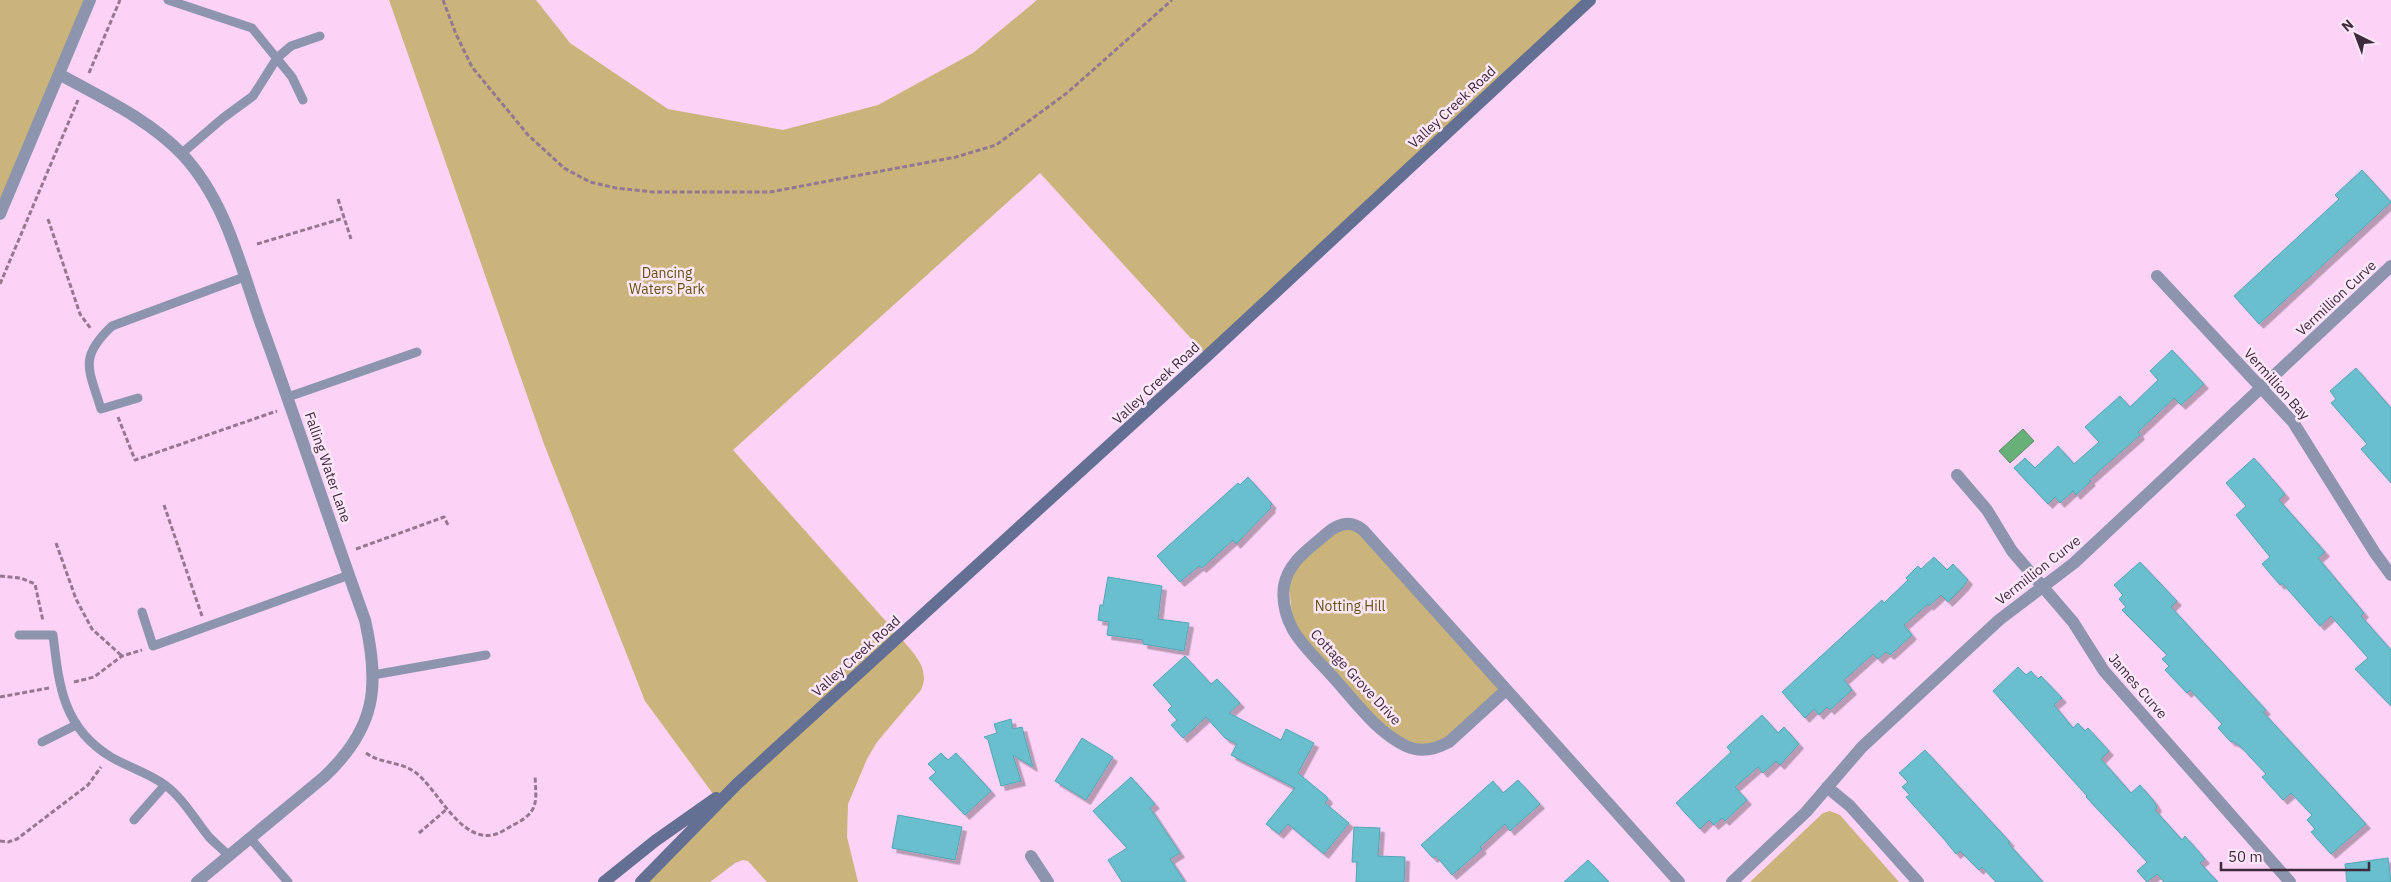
<svg xmlns="http://www.w3.org/2000/svg" width="2391" height="882" viewBox="0 0 2391 882" font-family="'IBM Plex Sans',sans-serif">
<style>
.green{fill:#cab47b}
.water{fill:#67b078;stroke:#5b8866}
.building{fill:#6bbfce;stroke:#51a6b4;filter:url(#shadow)}
.lines{fill:none;stroke-linecap:round;stroke-linejoin:round}
.path{stroke:#957791;stroke-width:3;stroke-dasharray:5 2.5;stroke-linecap:butt}
.service{stroke:#8c95ad;stroke-width:9}
.minor{stroke:#8c95ad;stroke-width:12}
.secondary{stroke:#647093;stroke-width:12}
.labels{text-anchor:middle;stroke-width:5;stroke-linejoin:round;paint-order:stroke}
.street-label{font-size:14px;fill:#3e2a3c;stroke:#fce7f9}
.park-label{font-size:14px;fill:#66510e;stroke:#fce7f9}
</style>
<defs>
<filter id="shadow"><feDropShadow dx="4.5" dy="4.5" stdDeviation="0" flood-color="#0004"/></filter>
</defs>
<rect width="100%" height="100%" fill="#fcd2f7"/>
<path class="green" d="M0,0H90L0,214Z
M389,0H536L570,43L668,109L783,130L878,105L973,53L1037,0H1590L1207,356L1040,173L733,450L900,637C913,653 931,668 921,690L877,742L867,759L848,804L847,837L858,882H767L748,861L743,860L735,863L710,882H641L716,798L645,701L544,444Z
M1353,524L1506,690L1439,748L1396,740L1293,628L1288,574L1332,529Z
M1830,811L1840,815L1899,882H1750L1823,813Z"/>
<path class="water" d="M2023,429L2034,441L2010,463L1999,451Z"/>
<path class="building" d="M2362,170L2391,202L2259,324L2234,296L2339,199L2335,195Z
M2172,350L2204,384L2181,405L2174,398L2138,432L2140,435L2089,480L2091,481L2076,495L2073,491L2060,503L2055,497L2048,504L2014,468L2025,458L2035,468L2058,446L2074,464L2099,442L2085,427L2120,396L2130,407L2158,380L2150,371Z
M2356,368L2391,408V483L2361,449L2367,444L2331,403L2336,399L2330,391Z
M2254,458L2285,494L2279,500L2325,552L2318,558L2364,613L2361,616L2391,650V706L2355,669L2368,658L2331,616L2320,626L2282,583L2280,585L2262,564L2270,557L2236,515L2246,506L2226,483Z
M1248,477L1272,504L1270,506L1271,508L1236,544L1233,540L1202,568L1199,566L1180,582L1157,556L1238,483L1240,485Z
M1934,557L1947,570L1953,564L1968,580L1963,587L1948,602L1941,595L1929,606L1928,604L1904,625L1912,635L1890,655L1886,652L1878,659L1873,654L1844,680L1852,690L1830,710L1827,707L1819,715L1814,709L1805,718L1782,692L1882,600L1884,603L1908,580L1906,578L1918,566L1921,569Z
M2140,562L2177,601L2171,607L2266,710L2263,712L2366,824L2331,854L2311,832L2315,829L2307,820L2312,815L2291,793L2283,800L2262,777L2266,774L2240,746L2232,741L2231,742L2218,728L2222,724L2190,690L2187,693L2165,670L2169,666L2162,659L2167,655L2122,610L2126,607L2119,599L2123,595L2114,585Z
M1108,577L1162,586L1158,619L1189,623L1184,651L1143,644V640L1107,635L1109,622L1098,620L1100,605H1103Z
M1185,656L1211,684L1217,679L1240,703L1229,713L1281,740L1286,729L1314,743L1298,773L1326,796L1328,799L1325,803L1349,823L1324,854L1288,824L1279,834L1266,824L1295,788L1231,755L1237,744L1225,738L1206,717L1183,738L1171,725L1177,720L1168,710L1172,706L1153,685Z
M2018,667L2026,675L2031,671L2038,679L2041,676L2062,698L2054,705L2073,728L2078,723L2085,731L2088,728L2109,751L2101,759L2131,793L2140,785L2153,800L2157,807L2155,810L2182,840L2185,836L2205,859L2200,863L2218,882H2164L2157,874L2147,882L2137,871L2147,862L2086,797L2087,796L1993,691Z
M1762,715L1778,733L1784,727L1799,744L1780,765L1776,761L1763,773L1758,767L1735,787L1747,800L1725,821L1722,818L1714,825L1709,820L1700,829L1676,803L1731,752L1727,747Z
M1011,719L1013,729L1022,727L1033,767L1013,755L1021,781L1001,786L988,740L984,737L997,733L994,724Z
M1082,738L1113,757L1086,800L1055,781Z
M1925,750L2010,842L2008,843L2043,882H1996L1982,867L1979,870L1960,851L1956,854L1943,838L1906,797L1910,795L1902,787L1908,782L1899,773Z
M941,753L948,760L956,753L991,791L965,815L929,778L936,772L928,764Z
M1131,777L1155,804L1150,808L1180,853L1170,859L1185,882H1122L1108,860L1127,848L1093,811Z
M1518,780L1540,804L1510,831L1505,824L1480,847L1482,849L1452,875L1436,856L1433,858L1421,845L1493,781L1503,793Z
M898,815L962,827L955,860L892,848Z
M1354,827L1380,828L1378,856L1405,857L1404,882H1356L1357,862H1352Z
M2388,858L2391,882H2347L2345,864Z
M1588,860L1609,882H1564Z"/>
<g class="lines">
<path class="path" d="M443,0L456,34L472,67L528,135L564,168L590,182L616,188L653,192H770L956,157L996,145L1067,93L1172,0
M89,73L120,0
M338,199L351,239
M48,219L80,314L91,329
M257,244L344,218
M0,284L78,100
M118,417L135,460L277,411
M164,505L202,616
M56,543L76,599L92,629L122,656
M356,549L444,517L449,527
M0,576L21,578L35,584L43,621
M74,682L94,677L122,656L142,650
M0,697L49,688
M366,753C381,764 399,761 415,772C438,789 461,845 496,834C502,832 508,828 513,825C540,812 536,801 535,775
M419,833L447,809
M0,841L8,842L17,839L88,785L101,767"/>
<path class="service" d="M168,0L252,28L292,77L303,100
M181,154L223,118L253,96L277,58L291,46L320,36
M288,397L417,352
M138,398L101,409C89,369 78,358 112,326L244,277
M142,612L153,646L349,575
M19,635H53C59,686 63,728 111,757C128,767 149,773 165,785C183,798 195,820 209,837C215,843 222,849 228,855
M373,675L486,655
M42,742L76,725
M134,820L165,785
M250,838L288,882"/>
<path class="minor" d="M59,74C102,98 147,118 182,154C226,201 240,265 261,324C297,422 329,521 365,620C380,687 376,728 324,777L197,882
M0,214L90,0
M2157,276L2293,422L2375,553L2391,575
M1957,475L1987,510L2012,551L2073,622L2104,671L2290,882
M1506,690L1449,742C1436,749 1420,753 1406,746C1376,732 1354,700 1332,676C1319,661 1303,647 1293,630C1286,617 1282,601 1284,586C1288,562 1309,549 1326,534C1337,524 1350,519 1363,530L1679,882
M1827,787L1850,806L1918,882
M1031,856L1048,882
M1732,882L1806,812L1862,747L1999,620L2074,563L2391,266"/>
<path class="secondary" d="M604,882L655,841L716,798
M641,882L737,784L1207,356L1590,0"/>
</g>
<g class="labels">
<g class="street-label">
<text transform="translate(1452 107) rotate(-43)" y="5">Valley Creek Road</text>
<text transform="translate(2336 298) rotate(-43)" y="5">Vermillion Curve</text>
<text transform="translate(1156 383) rotate(-43)" y="5">Valley Creek Road</text>
<text transform="translate(2277 384) rotate(48)" y="5">Vermillion Bay</text>
<text transform="translate(328 467) rotate(71)" y="5">Falling Water Lane</text>
<text transform="translate(2038 570) rotate(-38)" y="5">Vermillion Curve</text>
<text transform="translate(856 656) rotate(-42)" y="5">Valley Creek Road</text>
<text transform="translate(1356 677) rotate(47)" y="5">Cottage Grove Drive</text>
<text transform="translate(2138 686) rotate(49)" y="5">James Curve</text>
</g>
<g class="park-label">
<text x="667" y="278">Dancing<tspan x="667" dy="16">Waters Park</tspan></text>
<text x="1350" y="611">Notting Hill</text>
</g>
</g>
<g transform="translate(2356 35) rotate(318)" stroke="#fce7f9" stroke-width="4" paint-order="stroke">
<path d="M0-4L9 19L0 12L-9 19Z" fill="#3e2a3c"/>
<text y="-8" font-size="14" font-weight="bold" text-anchor="middle" fill="#3e2a3c">N</text>
</g>
<path d="M2221 862v8h148v-8" fill="none" stroke="#3e2a3c" stroke-width="2.5"/>
<text x="2228" y="862" font-size="15" fill="#3e2a3c" stroke="#fce7f9" stroke-width="4" paint-order="stroke">50 m</text>
</svg>
